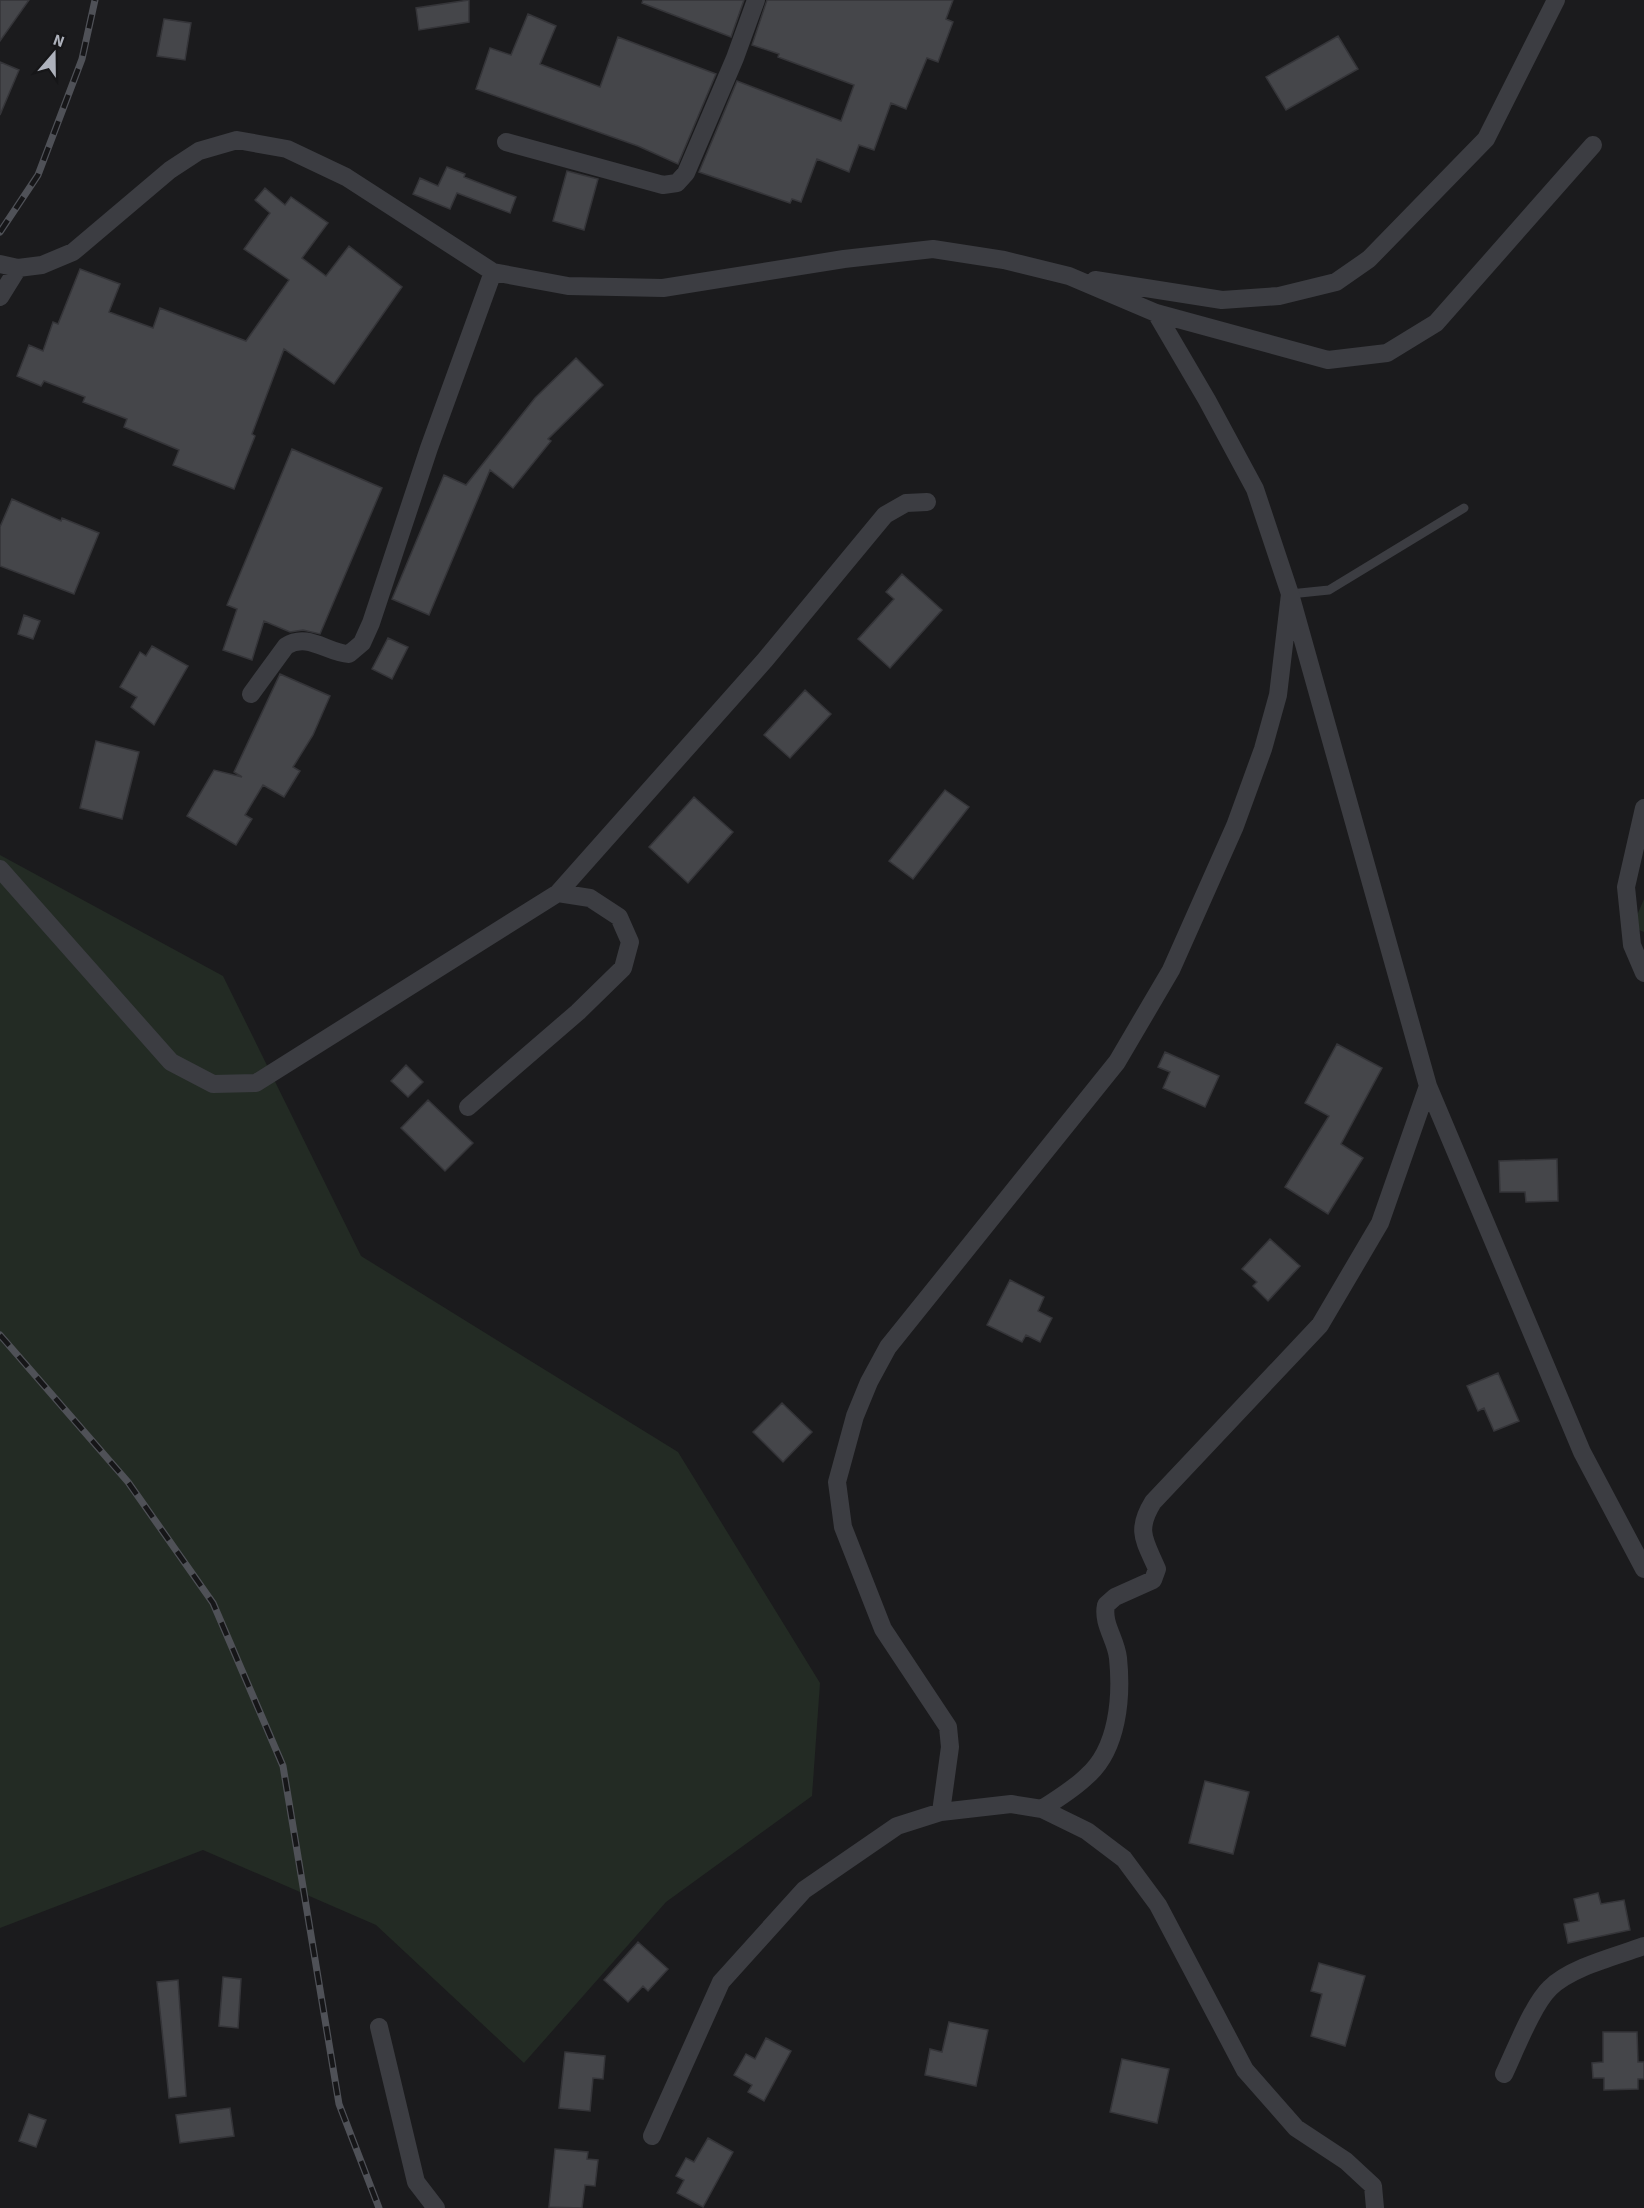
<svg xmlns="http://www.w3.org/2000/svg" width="1644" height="2208" viewBox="0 0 1644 2208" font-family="'Source Sans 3',sans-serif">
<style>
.green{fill:#232b24}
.building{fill:#45464a;stroke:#353539;stroke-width:1.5}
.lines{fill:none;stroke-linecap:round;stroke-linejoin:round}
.lane{stroke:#3c3d42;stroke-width:9}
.street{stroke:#3c3d42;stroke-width:18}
.rail-casing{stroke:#4f5157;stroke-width:7}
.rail{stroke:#161618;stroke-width:4.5;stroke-dasharray:14;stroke-linecap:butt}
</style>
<rect width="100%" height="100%" fill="#1b1b1d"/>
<path class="green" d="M0,855L223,976L361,1256L678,1452L820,1683L812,1796L666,1902L524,2063L376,1925L203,1850L0,1928Z
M1644,899V932L1632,927Z"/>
<path class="building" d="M0,0H29L0,41Z
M469,0V22L419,30L416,8Z
M643,0H744L731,37L642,3Z
M767,0H953L946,19L953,22L938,62L927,58L906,109L891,103L874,150L859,145L849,172L817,159L801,202L792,199L790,203L699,172L737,81L841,121L854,85L778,57L779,54L752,45Z
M528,14L556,26L540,64L600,87L618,37L716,74L678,164L638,146L476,89L490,48L511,55Z
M164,19L191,23L185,60L157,56Z
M1338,36L1358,69L1286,110L1266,77Z
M0,62L19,70L0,115Z
M447,167L465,174L464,177L516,197L510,213L457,193L450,209L413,194L420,178L438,186Z
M567,171L598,179L584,230L553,221Z
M265,188L285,205L291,197L328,223L302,258L326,276L349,246L402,287L334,384L284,349L252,434L255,436L234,489L173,465L179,450L124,427L127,419L83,402L85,397L44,381L41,386L17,376L29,345L43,351L53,322L58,324L80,269L120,284L109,312L153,328L160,308L246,341L289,280L244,249L270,213L255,200Z
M576,358L603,385L548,439L551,441L513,488L490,470L429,615L392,599L444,475L466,485L535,398Z
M292,449L382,488L320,634L303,630L290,632L264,621L252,660L223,650L237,609L227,605Z
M12,499L61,521L62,518L99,533L74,594L0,566V527Z
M902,574L942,610L890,668L858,639L894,599L886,592Z
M24,615L40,621L33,639L18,634Z
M388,638L408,647L392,679L372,669Z
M152,646L188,666L154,725L131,707L137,697L120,687L140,652L146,656Z
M280,674L330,696L313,735L293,767L300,771L284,797L263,785L245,815L252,819L236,845L187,816L214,770L242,777L234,772Z
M805,690L831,714L790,758L764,735Z
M96,741L139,752L122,819L80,808Z
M945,790L969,807L913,879L889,861Z
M694,797L733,832L688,883L649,847Z
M1337,1044L1382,1068L1341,1144L1363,1158L1328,1214L1285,1187L1329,1116L1305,1103Z
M1165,1052L1219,1076L1205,1107L1163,1088L1170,1072L1158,1067Z
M406,1065L423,1082L408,1097L391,1081Z
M428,1100L473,1143L445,1171L401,1128Z
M1557,1159L1558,1201L1526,1202L1525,1192H1500L1499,1161Z
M1270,1239L1300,1266L1268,1301L1253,1286L1257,1282L1242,1269Z
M1010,1280L1044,1297L1038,1311L1052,1318L1040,1342L1026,1335L1022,1342L987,1325Z
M1498,1373L1519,1421L1494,1431L1484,1408L1478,1411L1467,1386Z
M782,1403L812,1432L783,1462L753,1432Z
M1205,1781L1249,1792L1233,1854L1189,1843Z
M1598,1893L1601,1904L1624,1900L1630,1930L1568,1943L1564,1924L1579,1921L1574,1899Z
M638,1942L668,1969L648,1991L643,1986L628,2002L604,1980Z
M1319,1963L1365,1976L1345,2046L1311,2036L1322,1994L1311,1991Z
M223,1977L241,1979L238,2028L219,2026Z
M178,1980L186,2096L169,2098L157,1982Z
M949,2022L988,2030L976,2086L925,2075L930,2049L942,2052Z
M1603,2032H1637L1638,2062H1644V2079H1638V2089L1604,2090V2078H1593L1592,2063L1603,2062Z
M766,2038L791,2051L764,2101L748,2092L752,2085L734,2075L746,2054L755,2059Z
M565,2052L605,2056L603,2079L593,2078L590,2111L559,2108Z
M1122,2059L1169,2069L1157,2123L1110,2112Z
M230,2108L234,2136L180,2143L176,2115Z
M29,2114L46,2120L36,2147L19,2141Z
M708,2138L733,2152L703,2207L677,2193L684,2180L676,2176L686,2158L694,2162Z
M555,2149L588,2152L587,2159L598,2160L595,2186L585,2185L582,2208L549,2207Z"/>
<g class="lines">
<path class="lane" d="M1290,594L1329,590L1464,508"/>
<path class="street" d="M506,142L663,185L677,183L686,173L735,58L756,0
M0,264L18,268L42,265L73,252L170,170L199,151L237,140L287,149L346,177L493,272L568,286L663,288L844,259L933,249L1004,260L1069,276L1156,313L1328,360L1387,353L1436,323L1593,145
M1095,280L1222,300L1279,296L1336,282L1369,259L1486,139L1556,0
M0,297L18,268
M1156,313L1207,400L1255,489L1290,594L1428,1086L1582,1452L1644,1569
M251,694L286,646C308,632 327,653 349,654L362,643L371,623L429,448L493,272
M1644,808L1626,887L1632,945L1644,973
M0,869L171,1062L213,1084L256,1083L558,893L765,660L885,515L906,503L927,502
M468,1107L578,1012L623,968L630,942L619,917L590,898L558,893
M1042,1809C1057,1799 1074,1789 1087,1776C1118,1749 1122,1697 1118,1658C1116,1639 1102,1624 1106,1605L1115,1597L1153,1580L1157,1569C1145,1541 1135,1531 1153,1502L1320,1325L1380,1223L1428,1086
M941,1812L950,1747L948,1727L883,1629L843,1527L837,1482L855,1416L869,1382L888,1347L1117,1062L1171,970L1235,826L1263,749L1278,695L1290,594
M379,2027L416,2182L436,2208
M1504,2074C1515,2051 1533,2004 1550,1988C1571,1967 1617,1956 1644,1946
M652,2136L721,1982L804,1890L897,1826L941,1812L1011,1804L1042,1809L1087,1831L1124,1859L1158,1905L1245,2070L1296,2128L1346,2161L1373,2186L1375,2208"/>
<g class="rail-casing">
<path id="rail" d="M0,232L38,175L82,59L95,0
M0,1335L128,1482L213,1603L283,1766L339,2104L379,2208"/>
</g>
<use href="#rail" class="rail"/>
</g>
<g transform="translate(54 54) rotate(20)" stroke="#161618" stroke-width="4.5" paint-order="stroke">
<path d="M0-4.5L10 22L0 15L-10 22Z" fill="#aeb2bc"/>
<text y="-9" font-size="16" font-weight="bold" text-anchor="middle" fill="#aeb2bc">N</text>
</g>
</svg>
